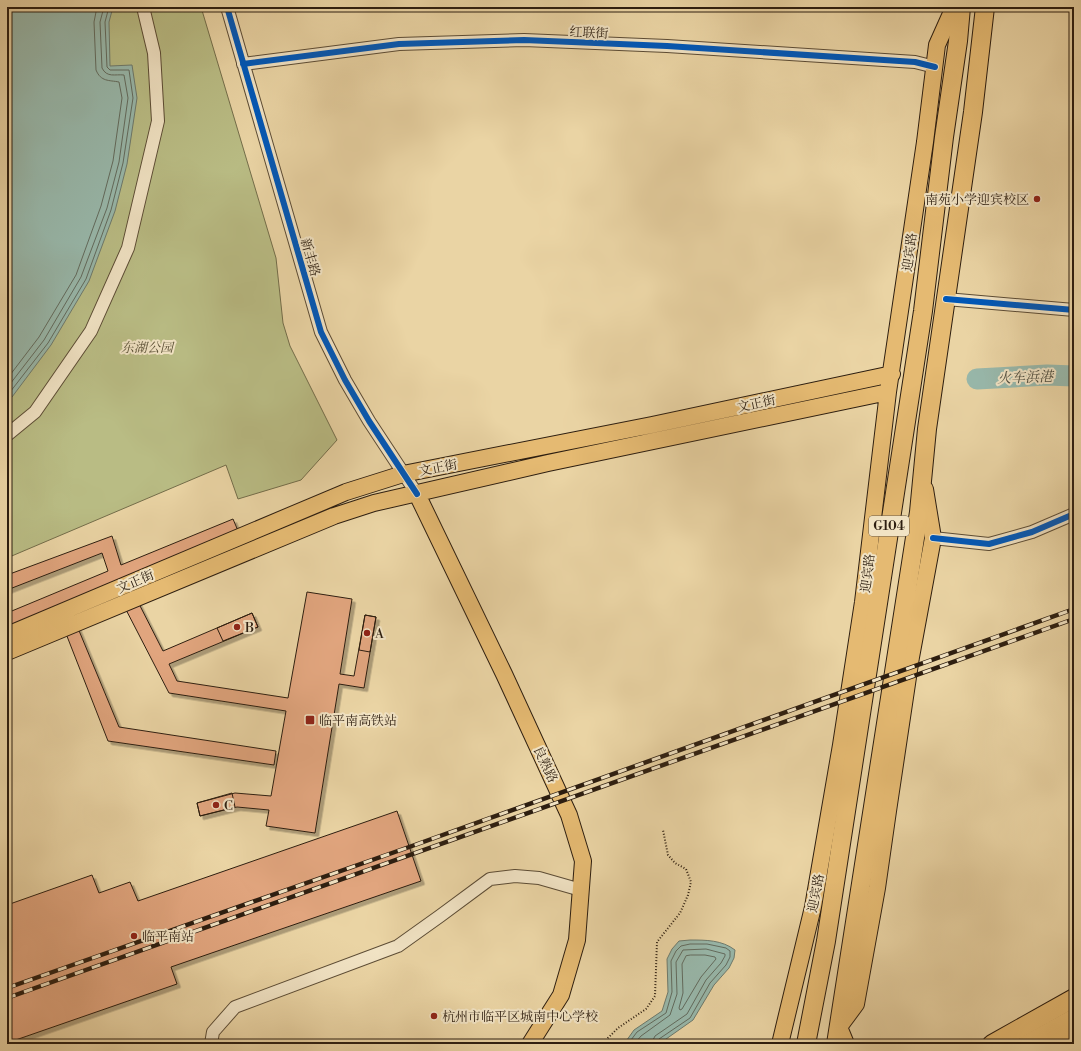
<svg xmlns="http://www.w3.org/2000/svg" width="1081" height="1051" viewBox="0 0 1081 1051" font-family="'Libre Bodoni','Noto Serif SC',serif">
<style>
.green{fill:#b9bc84;stroke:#736d4a}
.water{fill:#98b8ab;stroke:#6d7a6d}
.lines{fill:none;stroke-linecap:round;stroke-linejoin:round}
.shore{stroke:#626b5e;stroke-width:1}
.river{stroke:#98b8ab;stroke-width:21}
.building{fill:#e1a57e;stroke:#2d1e10;filter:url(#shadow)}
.minor-casing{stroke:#5c4c35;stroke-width:14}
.major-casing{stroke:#2d1e10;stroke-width:18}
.highway-casing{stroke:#2d1e10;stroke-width:20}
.path{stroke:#2d1e10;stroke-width:2;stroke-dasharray:1 2;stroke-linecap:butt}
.minor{stroke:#f1e3c4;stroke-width:12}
.major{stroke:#e5ba72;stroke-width:16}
.highway{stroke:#e5ba72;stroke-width:18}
.rail-casing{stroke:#2d1e10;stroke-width:4.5}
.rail{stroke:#f1e3c4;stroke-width:3;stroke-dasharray:9;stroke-linecap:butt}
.cycleway-casing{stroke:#f1e3c4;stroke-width:8}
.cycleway{stroke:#0057b8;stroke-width:6}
.poi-dot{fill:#8f2418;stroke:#f1e3c4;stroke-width:1.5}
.labels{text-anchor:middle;stroke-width:4;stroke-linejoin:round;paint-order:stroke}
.shield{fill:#f1e3c4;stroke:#685946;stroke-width:1}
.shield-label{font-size:12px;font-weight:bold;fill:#2d1e10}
.street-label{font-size:13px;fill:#2d1e10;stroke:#f1e3c4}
.poi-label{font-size:13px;fill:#2d1e10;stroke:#f1e3c4;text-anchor:start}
.park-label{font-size:13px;font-style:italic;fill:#574d33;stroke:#f1e3c4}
.water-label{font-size:14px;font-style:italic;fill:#4d4c3e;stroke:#f1e3c4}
</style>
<defs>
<filter id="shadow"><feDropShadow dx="3.5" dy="3.5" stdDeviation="0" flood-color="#0004"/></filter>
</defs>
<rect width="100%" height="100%" fill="#ead4a4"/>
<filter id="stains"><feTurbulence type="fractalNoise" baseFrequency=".005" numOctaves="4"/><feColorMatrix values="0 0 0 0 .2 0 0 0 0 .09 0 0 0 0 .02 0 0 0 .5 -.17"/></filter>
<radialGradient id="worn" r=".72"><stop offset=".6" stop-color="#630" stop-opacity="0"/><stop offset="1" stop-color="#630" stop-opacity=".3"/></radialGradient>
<path class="green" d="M7,7H201L276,258L283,323L290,346L337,440L301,480L238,499L226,465L7,558Z"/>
<path class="water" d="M7,7H113L109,22L110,66L132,65L137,98L127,164L115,211L89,281L51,345L12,397L7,401Z
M690,940C706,940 722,940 735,950L734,958L729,968L714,985L693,1020L659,1044H624L634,1030L662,1011L668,992L667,959L672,949L679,941Z"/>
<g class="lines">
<path class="shore" d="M7,379L39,337L76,275L101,206L113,161L122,98L119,82C109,80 101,82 96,70L94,22L97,7
M7,388L44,340L81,277L107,208L119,162L128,98L124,75C115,74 107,78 102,68L100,22L104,7
M7,396L48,343L86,279L111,210L123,163L133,98L129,70H110L107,67L105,22L109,7
M691,955H705L715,957L716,959L701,977L682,1009L680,1010L679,1008L683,993L682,964L686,956Z
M628,1044L637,1032L666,1013L672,992L671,961L676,951L681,946L690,944H707L726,948L730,951V957L726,965L710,983L690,1018L659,1039L657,1044
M634,1044L641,1036L670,1015L677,994L676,962L683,950L706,949L725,954V956L721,963L706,980L687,1014L655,1036L653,1040L652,1044"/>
<path class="river" d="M977,379L1047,375L1074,376"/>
</g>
<path class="building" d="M233,519L247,552L135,596L163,651L252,613L258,627L169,664L177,681L288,698L307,592L352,599L340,674L354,676L365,615L376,617L364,688L339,684L315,833L266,826L269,810L237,807L200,816L197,803L235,793L271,796L286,711L169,693L122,602L75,621L119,727L276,751L274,765L108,741L63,626L7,649V613L108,571L102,553L7,590V575L112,536L121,565Z
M252,613L258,627L223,641L217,628Z
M365,615L376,617L370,652L359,650Z
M232,793L235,807L200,816L197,803Z
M397,811L421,881L171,967L177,984L7,1043V905L92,875L99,893L130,882L138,901Z"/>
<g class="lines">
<g class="minor-casing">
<path id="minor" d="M227,7L321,332L345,380L369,421L417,494
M243,64L399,44L524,40L667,46L915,62L935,67
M946,299L1074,310
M7,435L35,412L91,331L128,248L158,121L154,53L143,7
M933,538L989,544L1032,532L1074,514
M211,1044L213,1032L235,1007L398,946L440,916L490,879L515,876L539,878L581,890"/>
</g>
<g class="major-casing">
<path id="major" d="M417,494L504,674L569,815L583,861L577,940L561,995L530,1044
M7,635L346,492L403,474L652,425L892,374
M7,652L334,516L374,503L548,463L888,392
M780,1044L813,907L841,745L863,602L888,392L925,142L937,45L954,7
M846,1044L839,1027L856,1004L877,888L888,811L911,657L933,538L925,489
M1025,1044L1074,1017"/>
</g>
<g class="highway-casing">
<path id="highway" d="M806,1044L826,941L923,311L944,137L958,41L961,7
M836,1044L919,512L927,429L973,112L985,7
M992,1044L1074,998
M1047,1044L1074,1030"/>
</g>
<path class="path" d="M606,1044L608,1038L618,1028L646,1009L655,996L657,942L680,913L688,895L691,882L686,869L675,863L668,855L663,830"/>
<use href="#minor" class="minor"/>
<use href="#major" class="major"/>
<use href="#highway" class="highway"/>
<g class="rail-casing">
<path id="rail" d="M7,988L412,846L1074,609
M7,998L1074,619"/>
</g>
<use href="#rail" class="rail"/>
<g class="cycleway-casing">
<path id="cycleway" d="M227,7L321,332L345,380L369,421L417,494
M243,64L399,44L524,40L667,46L915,62L935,67
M946,299L1074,310
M933,538L989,544L1032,532L1074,514"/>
</g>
<use href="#cycleway" class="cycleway"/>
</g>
<g class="poi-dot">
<circle cx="1037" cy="199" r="4"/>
<circle cx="237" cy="627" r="4"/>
<circle cx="367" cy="633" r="4"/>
<rect x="305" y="715" width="10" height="10" rx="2"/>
<circle cx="216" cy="805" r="4"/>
<circle cx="134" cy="936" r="4"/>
<circle cx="434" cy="1016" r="4"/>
</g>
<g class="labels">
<rect class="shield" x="869" y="516" width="40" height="20" rx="3"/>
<g class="shield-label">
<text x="889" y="530">G104</text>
</g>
<g class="street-label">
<text transform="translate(589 32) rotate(3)" y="5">红联街</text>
<text transform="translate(909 252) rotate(-82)" y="5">迎宾路</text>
<text transform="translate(311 257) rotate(74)" y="5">新丰路</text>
<text transform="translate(756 403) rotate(-12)" y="5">文正街</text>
<text transform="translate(438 467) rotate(-11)" y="5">文正街</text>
<text transform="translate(867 573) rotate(-83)" y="5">迎宾路</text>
<text transform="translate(135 581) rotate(-23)" y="5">文正街</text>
<text transform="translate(546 764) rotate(65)" y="5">良熟路</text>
<text transform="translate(815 893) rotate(-79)" y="5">迎宾路</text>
</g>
<g class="poi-label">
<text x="1029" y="204" text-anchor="end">南苑小学迎宾校区</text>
<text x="245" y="632">B</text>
<text x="375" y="638">A</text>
<text x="319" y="725">临平南高铁站</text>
<text x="224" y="810">C</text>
<text x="142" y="941">临平南站</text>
<text x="442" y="1021">杭州市临平区城南中心学校</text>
</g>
<g class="park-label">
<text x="147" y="352">东湖公园</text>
</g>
<g class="water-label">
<text transform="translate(1025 377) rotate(-2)" y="5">火车浜港</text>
</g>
</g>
<rect width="1081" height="1051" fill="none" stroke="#ead4a4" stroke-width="24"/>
<rect x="8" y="8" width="1065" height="1035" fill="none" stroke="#2d1e10" stroke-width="2"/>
<rect x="12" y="12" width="1057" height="1027" fill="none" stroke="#2d1e10"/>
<rect width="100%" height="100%" filter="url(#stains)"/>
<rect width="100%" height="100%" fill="url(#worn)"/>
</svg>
